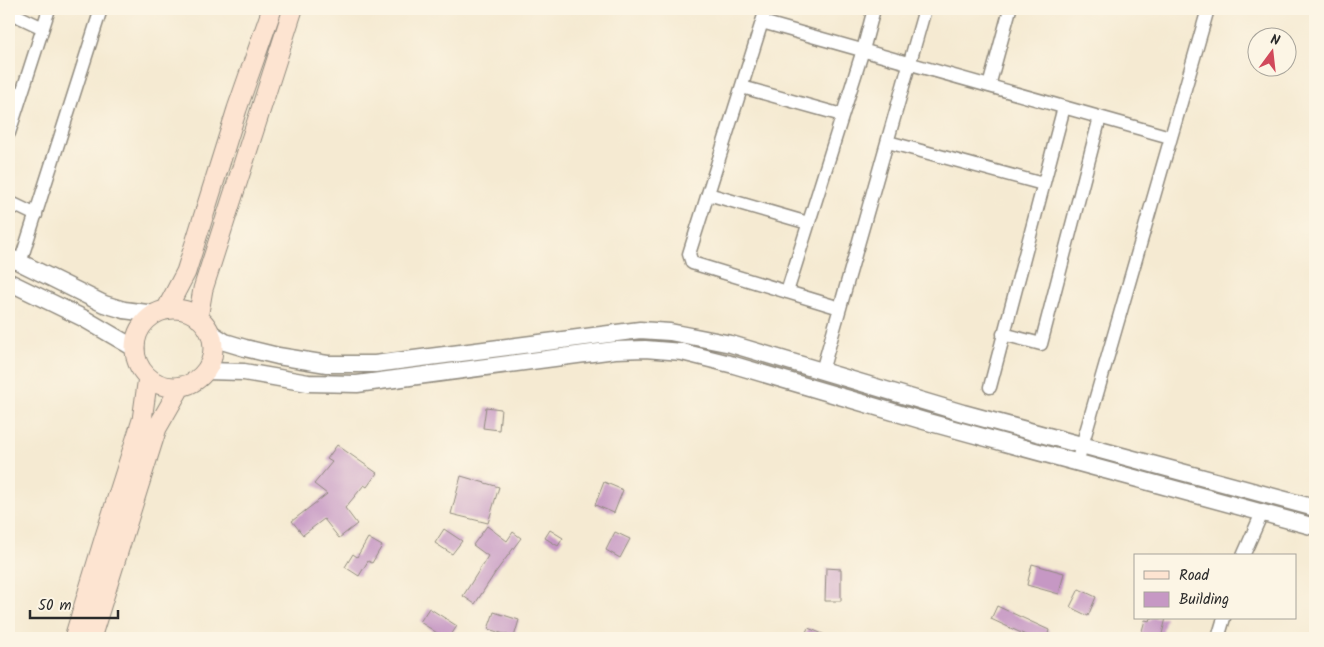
<svg xmlns="http://www.w3.org/2000/svg" width="1324" height="647" viewBox="0 0 1324 647" font-family="Kalam,sans-serif">
<style>
.building{fill:#c698c4}
.lines{fill:none;stroke-linecap:round;stroke-linejoin:round}
.minor-casing{stroke:#908a7e;stroke-width:15}
.tertiary-casing{stroke:#908a7e;stroke-width:19}
.secondary-casing{stroke:#908a7e;stroke-width:21}
.minor{stroke:#fff;stroke-width:12}
.tertiary{stroke:#fff;stroke-width:16}
.secondary{stroke:#fde4d1;stroke-width:19}
</style>
<rect width="100%" height="100%" fill="#fcf5e5"/>
<filter id="ink" filterUnits="userSpaceOnUse"><feTurbulence type="fractalNoise" baseFrequency=".02" numOctaves="2"/><feDisplacementMap in="SourceGraphic" scale="10" xChannelSelector="R" yChannelSelector="G"/><feConvolveMatrix kernelMatrix="1 2 1 2 8 2 1 2 1" color-interpolation-filters="sRGB"/></filter>
<filter id="wash" filterUnits="userSpaceOnUse"><feTurbulence type="fractalNoise" baseFrequency=".0096" numOctaves="4" result="noise"/><feDisplacementMap in="SourceGraphic" scale="20" xChannelSelector="R" yChannelSelector="G"/><feGaussianBlur stdDeviation="1.12" result="paint"/><feColorMatrix in="noise" values="0 0 0 0 0 0 0 0 0 0 0 0 0 0 0 0 0 1.4 0 .05"/><feComposite in="paint" operator="in"/></filter>
<g filter="url(#wash)">
<rect width="100%" height="100%" fill="#f5ead2"/>
<g id="blocks">
<path class="building" d="M486,407L501,409L499,430L483,428Z
M337,445L377,473L367,487L364,485L345,508L357,524L339,538L324,519L303,535L292,521L327,494L314,484L332,462L327,459Z
M461,476L499,487L488,523L451,514Z
M604,482L623,490L614,513L595,505Z
M487,526L507,541L513,532L521,538L495,573L475,604L463,596L488,556L473,545Z
M444,529L462,541L452,554L435,543Z
M550,530L563,538L558,546L545,538Z
M615,532L630,539L620,558L606,550Z
M368,538L382,546L372,563L368,561L359,576L345,567L353,554L357,557Z
M1032,564L1064,573L1059,594L1027,585Z
M826,568L841,569V601H825Z
M1079,589L1096,597L1088,616L1070,607Z
M997,606L1049,630L1047,638H1032L991,619Z
M429,608L457,626L449,638H445L420,622Z
M494,612L519,620L514,637L488,629Z
M1151,618H1166L1161,638H1140L1145,620L1150,621Z
M808,628L833,638H803Z"/>
</g>
</g>
<g filter="url(#ink)">
<use href="#blocks" fill-opacity="0" stroke="#908a7e" stroke-width="1"/>
<g class="lines">
<g class="minor-casing">
<path id="minor" d="M766,9L689,254L692,263L840,308
M9,12L43,28
M762,22L1170,137
M989,86L1010,9
M742,87L842,115
M9,133L49,9
M888,142L1043,184
M708,194L808,223
M9,202L36,215
M20,263L101,9
M787,292L863,50L874,9
M1003,334L1041,344L1100,117
M822,371L925,9
M990,387L1064,107
M1077,463L1208,9
M1243,556L1262,513
M1218,638L1224,618"/>
</g>
<g class="tertiary-casing">
<path id="tertiary" d="M9,257L104,304L124,310L155,314
M9,282L83,318L136,349
M211,333L225,342L245,348L278,356L327,364H375L640,330L670,332L731,344L963,413L1315,508
M206,371L244,372L308,383L357,384L615,350L645,349L682,352L734,365L924,421L1315,527"/>
</g>
<g class="secondary-casing">
<path id="secondary" d="M135 348a39 39 0 1 1 78 0a39 39 0 1 1-78 0Z
M166,310L186,272L237,109L272,9
M198,318L203,289L293,9
M74,638L105,536L142,420L148,377
M91,638L157,428L181,386"/>
</g>
<use href="#minor" class="minor"/>
<use href="#tertiary" class="tertiary"/>
<use href="#secondary" class="secondary"/>
</g>
</g>
<rect width="1324" height="647" fill="none" stroke="#fcf5e5" stroke-width="30"/>
<rect x="1134" y="554" width="162" height="65" fill="#fcf5e5" stroke="#a8a49b"/>
<rect x="1144" y="571" width="25" height="8" fill="#fde4d1" stroke="#a8a49b"/>
<text x="1179" y="580" font-size="15" fill="#2b2b2b">Road</text>
<rect x="1144" y="592" width="25" height="15" fill="#c698c4" stroke="#a8a49b"/>
<text x="1179" y="604" font-size="15" fill="#2b2b2b">Building</text>
<g transform="translate(1272 52) rotate(15)"><circle r="24" fill="#fcf5e5" stroke="#a8a49b"/>
<path d="M0-4L9 19L0 12L-9 19Z" fill="#d1495b"/>
<text y="-8" font-size="14" font-weight="bold" text-anchor="middle" fill="#2b2b2b">N</text>
</g>
<path d="M30 610v8h88v-8" fill="none" stroke="#2b2b2b" stroke-width="2.5"/>
<text x="38" y="610" font-size="15" fill="#2b2b2b" stroke="#fcf5e5" stroke-width="4" paint-order="stroke">50 m</text>
</svg>
